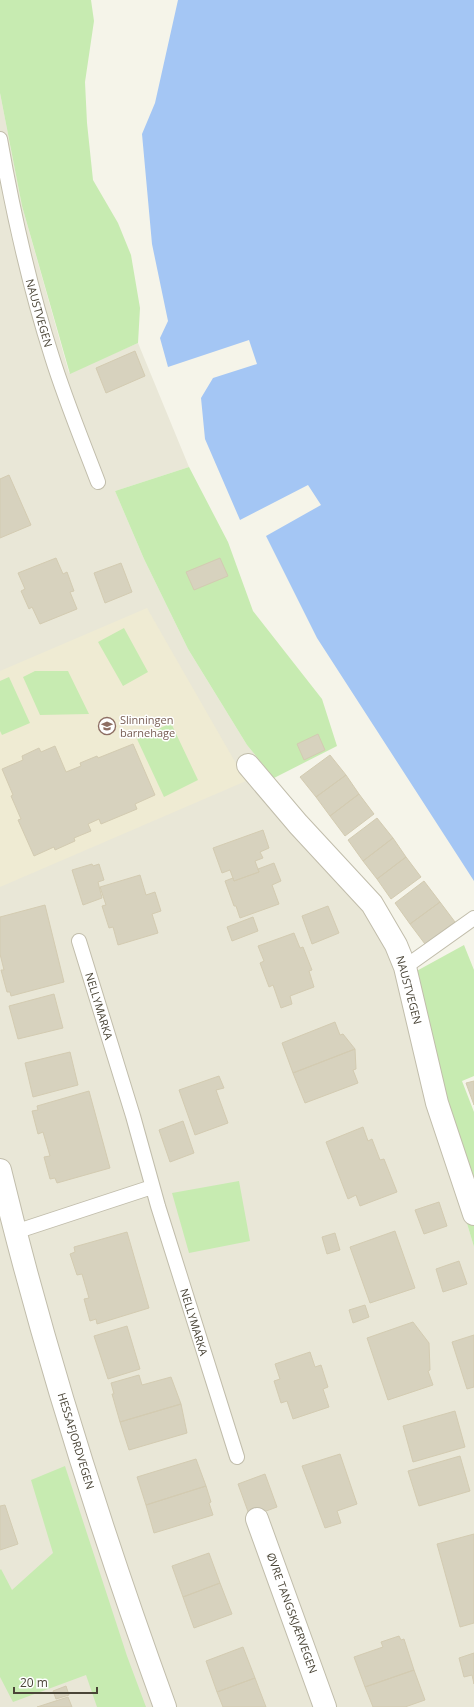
<svg xmlns="http://www.w3.org/2000/svg" width="474" height="1707" viewBox="0 0 474 1707" font-family="'Open Sans',sans-serif">
<style>
.residential{fill:#e9e7d7}
.education{fill:#efebd3}
.green{fill:#c7ebb1}
.water{fill:#a4c6f4}
.building{fill:#d7d2be;stroke:#d3cbb1}
.lines{fill:none;stroke-linecap:round;stroke-linejoin:round}
.lane-casing{stroke:#c1bdab;stroke-width:16}
.street-casing{stroke:#c1bdab;stroke-width:24}
.lane{stroke:#fff;stroke-width:14}
.street{stroke:#fff;stroke-width:22}
.labels{text-anchor:middle;stroke-width:3;stroke-linejoin:round;paint-order:stroke}
.street-label{font-size:11px;fill:#4a4537;stroke:#fff}
.education-label{font-size:11px;fill:#785e54;stroke:#fff;text-anchor:start}
</style>
<rect width="100%" height="100%" fill="#f5f4e9"/>
<path class="residential" d="M0,93L22,206L69,373L138,343L189,467L115,491L144,559L188,649L247,745L309,820L381,903L432,1106L474,1247V1707H0Z"/>
<path class="education" d="M147,608L246,781L0,887V671Z"/>
<path class="green" d="M0,0H91L94,21L85,82L87,123L93,180L118,223L131,255L140,308L138,343L70,374L22,206L0,93Z
M189,467L228,542L253,611L322,699L337,746L274,778L247,745L188,649L144,559L115,491Z
M124,628L148,672L123,686L98,642Z
M35,671H68L89,714L40,715L23,677Z
M9,677L30,723L2,735L0,731V681Z
M171,723L198,780L164,797L137,739Z
M464,945L474,970V1076L462,1081L474,1112V1247L432,1106L402,979Z
M239,1181L250,1241L189,1253L172,1193Z
M65,1466L127,1656L146,1707H97L86,1675L13,1702L0,1677V1570L1,1569L12,1590L53,1553L31,1480Z"/>
<path class="water" d="M178,0H474V881L317,638L266,536L321,505L308,485L240,520L205,439L201,398L213,378L257,364L249,340L168,367L160,338L168,321L152,244L142,134L155,103Z"/>
<path class="building" d="M135,351L145,376L106,393L96,368Z
M9,475L31,525L0,538V479Z
M56,558L63,574L67,572L74,591L70,592L77,609L40,624L32,607L29,609L21,591L25,589L18,573Z
M220,558L228,576L194,590L186,572Z
M121,563L132,592L105,603L94,573Z
M318,734L325,750L304,760L297,744Z
M133,744L155,795L135,804L137,809L101,824L99,819L88,824L91,831L74,838L75,841L55,850L54,847L34,856L18,820L21,819L11,796L13,795L2,769L23,760L22,756L39,748L41,752L55,746L66,772L81,766L80,763L97,756L98,758Z
M330,755L346,775L316,797L300,777Z
M346,775L359,794L330,816L316,797Z
M359,794L374,814L345,836L330,816Z
M377,818L393,838L363,861L348,840Z
M263,830L269,848L260,852L263,858L255,861L259,872L234,881L230,870L222,873L213,848Z
M393,838L406,857L377,879L363,861Z
M406,857L421,877L391,899L377,879Z
M274,863L281,881L272,885L279,904L240,918L236,906H234L225,881L233,878L234,881L259,872L258,869Z
M92,864L93,866L99,864L104,880L98,882L102,898L83,905L72,870Z
M140,875L146,895L155,892L161,911L152,914L158,933L118,945L113,927L109,928L102,906L106,905L100,887Z
M424,881L440,902L410,924L395,903Z
M440,902L455,922L425,944L410,924Z
M45,905L64,982L11,996L10,992H7L1,970H4L0,954V917Z
M328,906L339,933L312,944L302,916Z
M253,917L258,931L232,941L227,927Z
M294,933L300,948L303,947L312,970L309,971L314,987L290,996L292,1004L281,1008L273,985L269,987L260,963L264,961L258,946Z
M54,994L63,1028L18,1039L9,1006Z
M335,1022L340,1035L343,1034L355,1049L293,1073L282,1043Z
M355,1049L356,1069L353,1070L358,1083L305,1103L293,1073Z
M70,1052L78,1085L33,1097L25,1063Z
M219,1076L224,1088L216,1090L228,1123L195,1135L179,1090Z
M474,1081V1105L466,1083Z
M89,1091L110,1168L57,1183L55,1178L50,1179L44,1157L50,1156L43,1132L38,1134L32,1111L38,1110L37,1106Z
M183,1121L194,1153L170,1162L159,1130Z
M363,1127L368,1141L372,1139L380,1160L384,1159L397,1192L360,1206L356,1195L348,1199L326,1142Z
M439,1202L447,1226L424,1234L415,1210Z
M395,1231L415,1288L370,1303L350,1247Z
M127,1232L149,1308L97,1324L96,1319L90,1321L84,1299L89,1298L82,1274L77,1275L70,1254L75,1252L74,1247Z
M335,1233L340,1250L327,1254L322,1237Z
M459,1261L467,1284L443,1292L436,1269Z
M365,1305L369,1317L353,1323L349,1310Z
M413,1322L429,1343L430,1370L428,1371L433,1385L388,1400L367,1338Z
M127,1326L140,1369L108,1379L94,1336Z
M474,1335V1387L467,1389L452,1342Z
M310,1352L315,1367L321,1365L328,1387L323,1389L329,1407L293,1419L287,1401L281,1403L274,1381L280,1379L275,1364Z
M139,1375L142,1385L171,1377L181,1404L120,1422L112,1394H114L111,1383Z
M181,1404L187,1433L129,1450L120,1422Z
M455,1411L465,1447L413,1462L403,1426Z
M340,1454L357,1504L337,1511L341,1523L325,1528L302,1466Z
M460,1456L470,1491L419,1506L408,1471Z
M196,1459L206,1486L146,1505L137,1477Z
M265,1474L277,1507L250,1517L238,1484Z
M206,1486L211,1502L209,1503L213,1515L154,1533L146,1505Z
M5,1505L18,1544L0,1550V1506Z
M474,1534V1623L460,1627L437,1544Z
M209,1553L220,1583L183,1597L172,1566Z
M220,1583L232,1614L194,1628L183,1597Z
M399,1636L401,1640L404,1639L414,1670L365,1687L354,1657L383,1647L381,1642Z
M243,1647L255,1678L217,1692L206,1661Z
M474,1653V1684L472,1675L464,1677L459,1658Z
M414,1670L425,1700L405,1707H373L365,1687Z
M255,1678L266,1707H223L217,1692Z
M66,1686L69,1695L56,1699L53,1691Z
M68,1697L72,1707H37Z"/>
<g class="lines">
<g class="lane-casing">
<path id="lane" d="M0,139C13,213 29,285 52,357C65,399 82,440 98,482
M79,941L133,1116L158,1206L237,1457
M405,967L474,918
M15,1232L152,1187"/>
</g>
<g class="street-casing">
<path id="street" d="M248,765L298,824L372,904L396,945L405,967L437,1103L474,1214
M0,1170C44,1352 101,1531 165,1707
M257,1519L325,1707"/>
</g>
<use href="#lane" class="lane"/>
<use href="#street" class="street"/>
</g>
<defs>
<g id="school-ring" transform="scale(0.9)"><circle r="9.5" fill="#fff" stroke="#8d6e63" stroke-width="1.5"/><path d="M0-5L7-2L0 1L-7-2ZM-4 1L0 2.5L4 1V4Q0 6-4 4Z" fill="#8d6e63"/></g>
</defs>
<g fill-rule="evenodd">
<use href="#school-ring" x="107" y="726"/>
</g>
<g class="labels">
<g class="street-label">
<text transform="translate(39 313) rotate(74)" y="4">NAUSTVEGEN</text>
<text transform="translate(409 990) rotate(75)" y="4">NAUSTVEGEN</text>
<text transform="translate(99 1006) rotate(73)" y="4">NELLYMARKA</text>
<text transform="translate(194 1322) rotate(73)" y="4">NELLYMARKA</text>
<text transform="translate(76 1441) rotate(73)" y="4">HESSAFJORDVEGEN</text>
<text transform="translate(292 1613) rotate(70)" y="4">ØVRE TANGSKJÆRVEGEN</text>
</g>
<g class="education-label">
<text x="120" y="724">Slinningen<tspan x="120" dy="13">barnehage</tspan></text>
</g>
</g>
<path d="M14 1687v6h83v-6" fill="none" stroke="#4a4537" stroke-width="2"/>
<text x="20" y="1687" font-size="12" fill="#4a4537" stroke="#ffffff" stroke-width="3" paint-order="stroke">20 m</text>
</svg>
